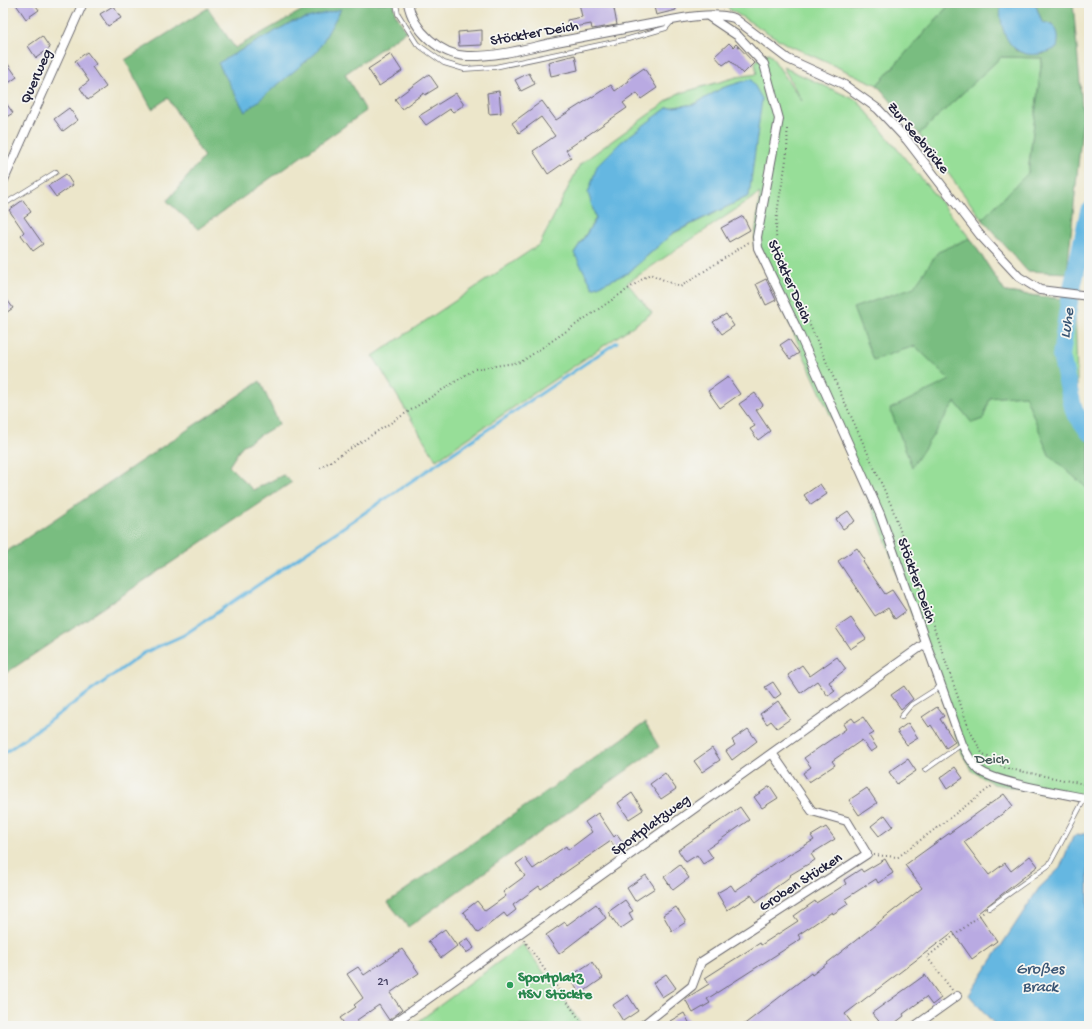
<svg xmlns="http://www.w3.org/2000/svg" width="1092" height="1029" viewBox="0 0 1092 1029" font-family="'Gochi Hand',sans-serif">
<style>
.green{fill:#97de98;stroke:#5c806a;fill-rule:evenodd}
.forest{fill:#79bd80;stroke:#4e705e}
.water{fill:#65b7e1;stroke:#446c8e}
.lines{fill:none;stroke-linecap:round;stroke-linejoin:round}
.stream{stroke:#65b7e1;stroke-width:3}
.river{stroke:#65b7e1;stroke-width:18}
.building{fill:#b9aae2}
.lane-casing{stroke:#69676d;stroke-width:5.5}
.street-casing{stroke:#69676d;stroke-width:10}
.path{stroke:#69676d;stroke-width:2;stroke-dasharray:1 3;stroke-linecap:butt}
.lane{stroke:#fff;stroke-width:4}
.street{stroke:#fff;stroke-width:8}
.leisure-dot{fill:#2e9e5b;stroke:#f6f6f2;stroke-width:1.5}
.labels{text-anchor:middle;stroke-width:3.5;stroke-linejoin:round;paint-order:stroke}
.number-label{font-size:13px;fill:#484465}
.street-label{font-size:15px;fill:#22223b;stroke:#f6f6f2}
.park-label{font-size:15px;fill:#455a57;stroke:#f6f6f2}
.leisure-label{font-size:15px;font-weight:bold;fill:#27864d;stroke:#f6f6f2;text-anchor:start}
.water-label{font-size:16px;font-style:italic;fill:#395675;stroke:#f6f6f2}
</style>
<rect width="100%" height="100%" fill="#f6f6f2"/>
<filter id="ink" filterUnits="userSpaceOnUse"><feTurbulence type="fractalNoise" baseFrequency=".025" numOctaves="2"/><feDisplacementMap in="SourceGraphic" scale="8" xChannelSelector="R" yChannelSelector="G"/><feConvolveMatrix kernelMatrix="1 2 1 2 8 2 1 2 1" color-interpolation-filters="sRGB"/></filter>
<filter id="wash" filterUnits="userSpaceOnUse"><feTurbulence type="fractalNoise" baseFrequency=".012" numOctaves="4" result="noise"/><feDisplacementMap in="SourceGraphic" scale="16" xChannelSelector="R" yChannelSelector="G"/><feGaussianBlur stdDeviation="0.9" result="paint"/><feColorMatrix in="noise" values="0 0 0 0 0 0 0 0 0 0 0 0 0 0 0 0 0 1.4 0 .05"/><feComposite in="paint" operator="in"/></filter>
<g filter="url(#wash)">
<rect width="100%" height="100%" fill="#ece6ca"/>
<path class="green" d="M727,3H951L877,85L786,44L729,9Z
M769,53L802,101L783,67L858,101L970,238L1005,292L1070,300L1075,303L1078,416L1089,425V801L994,784L972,771L962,753L880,525L754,245L760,193L627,283L652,313L436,460L373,356L540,244L580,164L677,94L737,77L757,74L755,63L760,56ZM722,88L749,196L672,234L628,273L574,253L596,218L649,122L667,108L695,104Z
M1001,57L1042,58L1028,173L982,219L919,134Z
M523,944L583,1026H412Z"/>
<path class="forest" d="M315,3H394L395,13L406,31L345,74L366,111L198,229L167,201L204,157L168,98L152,109L125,60L208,8L235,48Z
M951,3H1007L1000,8L1015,50L1028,54H1044L1052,24L1042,22L1035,3H1073L1083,117L1067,273L1027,271L982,219L1028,173L1042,58L1001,57L919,134L877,85Z
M970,238L1005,292L1070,300L1073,316L1063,390L1070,419L1089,443V490L1049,455L1025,395L990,398L983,419L972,423L955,402L912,467L890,409L950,380L915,346L873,360L853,308L914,287L938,252Z
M260,381L279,424L242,446L229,466L253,490L283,475L292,482L3,675V554Z
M645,723L659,747L408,927L388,902Z"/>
<path class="water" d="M1007,3H1035L1042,22C1058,25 1060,33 1057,48C1020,66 1001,45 1000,8Z
M341,9L317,52L245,112L218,63L292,22Z
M751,79L762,99L749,196L673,233L628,273L593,288L574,253L596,219L588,193L597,166L621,142L667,108L695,104L722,88Z
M1088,833L1089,1026H996L969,995L1039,888L1060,868L1073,836Z"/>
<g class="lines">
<path class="stream" d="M3,754L144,653L184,635L617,342"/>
<path class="river" d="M1089,211L1069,302L1061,356L1074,411L1089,432"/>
</g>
<g id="blocks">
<path class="building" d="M15,3H34L39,10L26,19Z
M579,3H613L617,25L592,29L591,24L569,28L567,20L582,17Z
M653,3H675L676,10L656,15Z
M113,6L121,18L108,26L100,14Z
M482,30V45L459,46L458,32Z
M42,36L50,48L36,58L28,46Z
M729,43L733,47L736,44L754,63L743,74L730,60L723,65L715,56Z
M87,52L96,64L92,67L106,87L88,100L80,88L89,81L75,61Z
M391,54L402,71L379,86L368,69Z
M575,55L578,70L551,76L548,62Z
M3,57L17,77L3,87Z
M644,68L657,88L641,99L637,93L623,103L627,108L566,150L571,158L548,174L533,151L555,136L541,117L519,133L512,123L542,101L556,120L611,85L615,91L629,81L628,79Z
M529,73L535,84L521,91L515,80Z
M429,74L438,87L425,95L424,93L402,109L395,99Z
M499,91L501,113L489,114L487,93Z
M456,93L464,105L453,112L450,109L426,125L419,116Z
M3,99L13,113L3,119Z
M69,108L78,120L63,131L54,119Z
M66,174L73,185L56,197L48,186Z
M23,200L31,212L24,217L43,244L33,251L21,235L24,232L9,210Z
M743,216L750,230L729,242L721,228Z
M766,279L776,300L766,305L756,284Z
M3,294L13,308L3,315Z
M726,314L734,326L722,334L713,322Z
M789,339L799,353L790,359L780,345Z
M728,377L740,394L720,408L708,391Z
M755,393L763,405L756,410L770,431L758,440L750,429L755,426L739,404Z
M820,484L827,494L811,505L804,495Z
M848,511L855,521L843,529L836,519Z
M857,548L865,560L863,562L885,594L892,590L906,611L895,619L888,608L875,616L838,561Z
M851,618L866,639L850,649L836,628Z
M837,657L846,669L829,682L835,691L828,696L817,681L800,693L788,675L802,665L810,676Z
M773,682L781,694L774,699L765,687Z
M904,686L913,699L901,709L891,695Z
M778,701L790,719L777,728L771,721L767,724L760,714Z
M937,707L944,716L940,719L955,742L946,748L931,725L929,727L922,717Z
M863,717L874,733L869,736L877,748L871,752L862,740L832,761L835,765L809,782L803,773L811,767L804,758L846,729L843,724L852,718L855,722Z
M908,723L918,738L907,745L897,731Z
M748,729L757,741L732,760L726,751L735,745L732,740Z
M712,748L720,760L702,772L694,761Z
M908,759L916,771L897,784L889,772Z
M955,767L963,778L947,789L940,778Z
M665,773L676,789L661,799L650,784Z
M770,786L778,798L762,808L754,797Z
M867,788L877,803L859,815L849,800Z
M632,793L643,810L629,819L618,803Z
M1004,794L1013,806L964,842L989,875L1005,863L1011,871L1030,856L1038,866L978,913L997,941L972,959L953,932L845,1014L854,1026H742L811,973L812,975L922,888L905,865Z
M740,807L749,820L707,849L713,858L703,864L697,855L686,862L678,850Z
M598,813L614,837L617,834L624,844L616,850L611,841L541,889L539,886L513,905L516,910L507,917L504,913L478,933L463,912L477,901L485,911L506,896L503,892L525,876L516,864L525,858L533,869L566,846L568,850L592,832L585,822Z
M885,815L893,826L879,836L871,826Z
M826,827L835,839L811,854L815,860L790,875L791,876L756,902L751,895L727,910L717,893L731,885L735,891L780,860L814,840L811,836Z
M885,859L893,873L878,883L876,879L845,899L848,904L833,914L832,912L798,935L801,939L707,999L710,1003L693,1013L685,999L709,984L705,978L760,943L761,945L798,921L794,916L815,901L816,903L846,884L844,880L861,869L863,872Z
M680,865L689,878L673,890L664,877Z
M646,875L655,888L635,901L627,888Z
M625,900L633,911L629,913L633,920L620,929L608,912Z
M596,904L606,918L559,954L546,935L565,922L567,925Z
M676,907L686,922L672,931L663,915Z
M445,929L457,946L441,958L428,941Z
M468,938L474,948L466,953L459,944Z
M402,949L419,973L390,993L402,1010L389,1020L379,1005L357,1020L361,1026H346L340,1018L356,1007L354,1005L363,998L347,974L358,967L364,975Z
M592,962L603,978L580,994L569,977Z
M666,974L676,988L662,997L653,983Z
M925,975L941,998L932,1005L926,997L903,1014L904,1016L891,1026H883L872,1013Z
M628,995L638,1011L623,1021L613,1005Z
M684,1013L691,1026H673L670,1021Z"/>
</g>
</g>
<g filter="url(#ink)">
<use href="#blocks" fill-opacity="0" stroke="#69676d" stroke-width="1"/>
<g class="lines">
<g class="lane-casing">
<path id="lane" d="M396,3L398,14L417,44L444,63L464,69L495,67L628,39L666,28L671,22
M3,205L56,172
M901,717L911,705L941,686
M925,770L962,744
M989,908L1049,865L1085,798"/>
</g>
<g class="street-casing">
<path id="street" d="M408,3C413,30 440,55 467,56C496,57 524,49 551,43C586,36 621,30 656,23C677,19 712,11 734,18L788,59L843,84L878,109L907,140L980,235L1019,277L1040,290L1089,296
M708,16L738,36L764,64L779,119L757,237L758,248L796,327L880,514L962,744C966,753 972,763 979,770C995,783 1066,794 1089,799
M3,182L83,3
M390,1026L926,643
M642,1026L692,986L701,962L867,854L847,821L812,811L772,753
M915,1026L957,996"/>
</g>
<path class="path" d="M787,129C790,164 776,197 776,232C776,241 778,250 780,259L892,507L969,729L982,753L1005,768L1089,785
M320,468L475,369L521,362L650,274L680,287L749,242
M874,855L898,857L992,786
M524,940L584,1026
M952,990L927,957L984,912"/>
<use href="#lane" class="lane"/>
<use href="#street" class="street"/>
</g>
</g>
<circle class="leisure-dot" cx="510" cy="985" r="4"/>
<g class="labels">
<g class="number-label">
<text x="383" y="985">21</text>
</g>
<g class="street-label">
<text transform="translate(534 32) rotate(-10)" y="5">Stöckter Deich</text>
<text transform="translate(35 76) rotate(-66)" y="5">Querweg</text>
<text transform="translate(919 137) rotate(50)" y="5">Zur Seebrücke</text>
<text transform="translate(791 281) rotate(66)" y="5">Stöckter Deich</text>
<text transform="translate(918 580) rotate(70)" y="5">Stöckter Deich</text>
<text transform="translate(650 824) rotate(-36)" y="5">Sportplatzweg</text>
<text transform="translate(800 881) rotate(-33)" y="5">Groben Stücken</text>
</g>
<g class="park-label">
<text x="992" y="763">Deich</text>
</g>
<g class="leisure-label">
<text x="518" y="981">Sportplatz<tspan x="518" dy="17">HSV Stöckte</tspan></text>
</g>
<g class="water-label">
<text transform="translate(1065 323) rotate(-82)" y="6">Luhe</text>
<text x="1040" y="973">Großes<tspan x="1040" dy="18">Brack</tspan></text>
</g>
</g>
<rect width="1092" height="1029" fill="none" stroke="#f6f6f2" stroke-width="16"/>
</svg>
